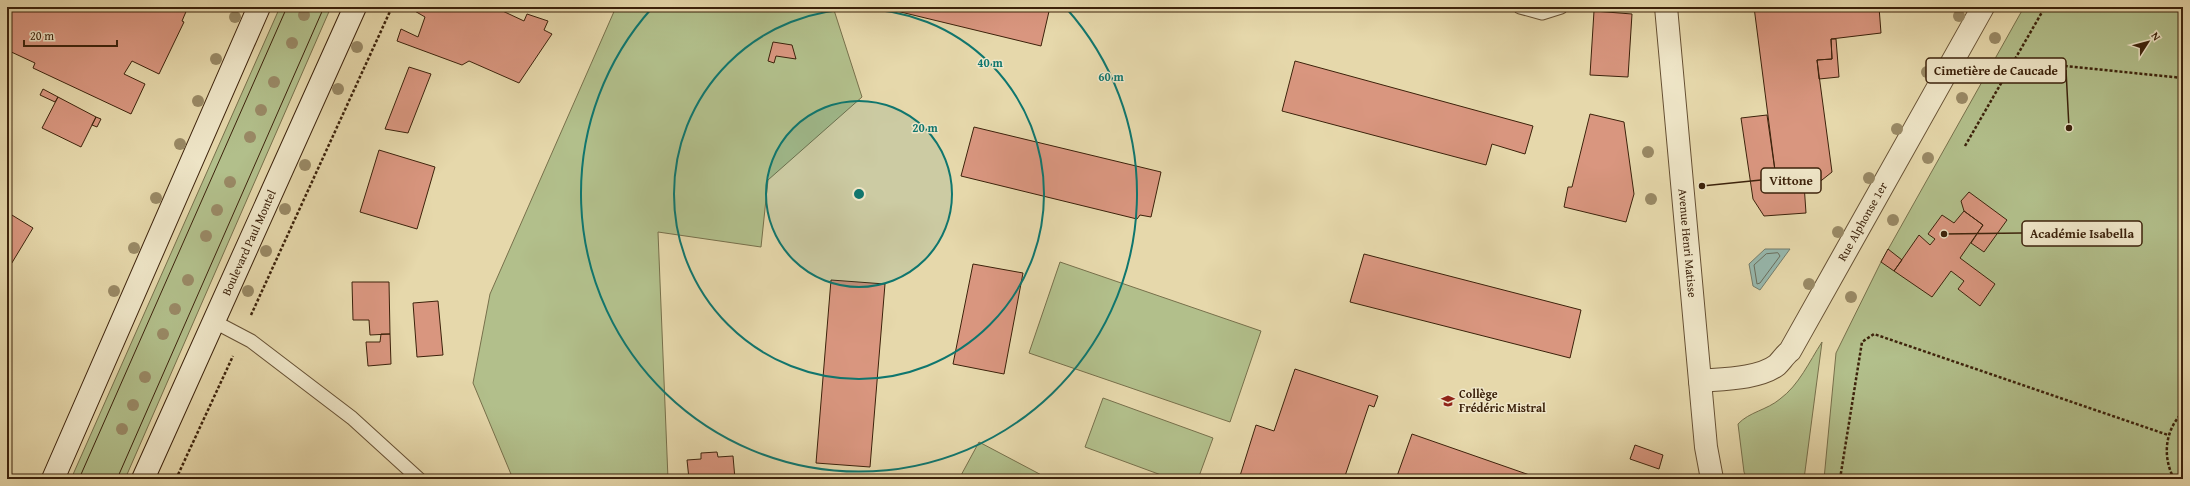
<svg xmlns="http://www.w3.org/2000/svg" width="2190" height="486" viewBox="0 0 2190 486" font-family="'Gentium Book Plus',serif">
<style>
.green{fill:#b2bf8b;stroke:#77704b}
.water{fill:#97b9af;stroke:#737d6d}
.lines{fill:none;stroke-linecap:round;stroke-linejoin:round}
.shore{stroke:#6a6e5d;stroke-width:1}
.building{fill:#d9967f;stroke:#3c220b}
.service-casing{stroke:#665033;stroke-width:15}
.minor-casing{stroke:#665033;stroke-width:24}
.tertiary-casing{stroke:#665033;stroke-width:24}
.secondary-casing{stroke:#3c220b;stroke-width:24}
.path{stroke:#3c220b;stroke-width:2.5;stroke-dasharray:3 2;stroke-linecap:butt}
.service{stroke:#efe6c8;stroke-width:13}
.minor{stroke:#efe6c8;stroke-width:22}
.tertiary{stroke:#efe6c8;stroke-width:22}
.secondary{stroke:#efe6c8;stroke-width:22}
.tram{stroke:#3c220b;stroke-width:1}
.tree{fill:#998965}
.ring{fill:none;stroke:#0f766e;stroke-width:2}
.labels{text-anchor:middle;stroke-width:3;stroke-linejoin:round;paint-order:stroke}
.street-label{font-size:12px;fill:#3c220b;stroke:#efe6c8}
.poi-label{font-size:12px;font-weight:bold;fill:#3c220b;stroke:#efe6c8;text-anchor:start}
.centre{fill:#0f766e;stroke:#efe6c8;stroke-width:2}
.ring-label{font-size:12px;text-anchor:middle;font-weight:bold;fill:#0f766e;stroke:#efe6c8;stroke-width:3;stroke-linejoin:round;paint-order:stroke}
.leader{fill:none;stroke:#3c220b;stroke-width:1.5}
.callout-dot{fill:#3c220b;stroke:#efe6c8;stroke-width:1.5}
.callout{fill:#efe6c8;stroke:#3c220b;stroke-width:1.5}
.callout-label{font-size:13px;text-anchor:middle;font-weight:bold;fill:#3c220b}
</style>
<rect width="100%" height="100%" fill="#e6d8ab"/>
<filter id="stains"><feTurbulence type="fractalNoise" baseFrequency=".005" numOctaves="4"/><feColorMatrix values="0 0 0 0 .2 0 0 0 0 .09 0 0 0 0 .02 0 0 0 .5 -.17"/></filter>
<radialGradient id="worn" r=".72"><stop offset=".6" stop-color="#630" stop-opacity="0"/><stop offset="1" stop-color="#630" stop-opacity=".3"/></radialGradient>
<path class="green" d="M280,7H331L125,479H71Z
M616,7H833L862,97L768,180L761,247L658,232L668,479H513L473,383L490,294Z
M2024,7H2183V479H1824L1836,353L1881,262Z
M1060,262L1261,331L1230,422L1029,353Z
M1822,342L1804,479H1747L1744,472L1738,424C1749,412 1767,410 1780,399C1799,385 1809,362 1822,342Z
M1103,398L1213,438L1198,479H1172L1085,447Z
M979,442L1049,479H959Z"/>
<path class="water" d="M1765,249H1790L1760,290L1753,286L1749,264Z"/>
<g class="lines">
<path class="shore" d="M1778,253L1780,256L1760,283L1757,284L1754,265L1766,254Z"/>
</g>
<path class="building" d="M7,7H188L182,21L184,22L159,74L132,61L124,74L145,84L131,114L33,68L35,63L7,50Z
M415,7H494L524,21L527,14L548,21L544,30L552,34L519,83L469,61L462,65L397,41L401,29L418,37L425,17L413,10Z
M880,7H1050L1041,46Z
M1754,7H1879L1881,33L1831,39L1832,59L1817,60L1832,172L1817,184L1792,185L1776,178Z
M1594,11L1632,14L1628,77L1590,75Z
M1831,39H1836L1839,77L1819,79L1817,60L1832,59Z
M773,42L792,45L796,59L776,56L774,63L768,61Z
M1295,61L1533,126L1525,154L1492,144L1486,165L1282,111Z
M409,67L431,74L408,133L385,129Z
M43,89L58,97L55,102L40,95Z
M58,97L96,117L81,147L42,128Z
M1590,114L1624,122L1634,194L1626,222L1564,207L1568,187H1572Z
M1767,115L1776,178L1792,185L1804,184L1806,213L1764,216L1753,199L1741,118Z
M96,117L101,119L97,127L92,125Z
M974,127L1161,172L1151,217L1140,215L1137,219L961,176Z
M379,150L435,167L417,229L360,212Z
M1969,192L2007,220L1984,252L1971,243L1983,225L1964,211L1961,201Z
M1964,211L1983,225L1960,258L1995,284L1980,306L1958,289L1964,281L1951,271L1932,297L1894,271L1919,235L1930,245L1935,239L1928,234L1942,215L1954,223Z
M7,212L33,228L10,266L7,265Z
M1888,249L1902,260L1894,271L1881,262Z
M1364,254L1581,310L1570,358L1350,302Z
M973,264L1023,273L1004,374L953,364Z
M831,280L885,284L870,467L816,463Z
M352,282H389L390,334L370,335L369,320H353Z
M438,301L443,355L417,357L413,303Z
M381,334H390L391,364L368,366L366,342H380Z
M1295,369L1378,396L1374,407L1369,405L1344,479H1239L1256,425L1274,431Z
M1412,434L1541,479H1396Z
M1635,445L1663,455L1659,469L1630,459Z
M717,452L718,457L733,456L735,479H689L687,460L701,459V453Z"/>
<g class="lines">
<g class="service-casing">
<path id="service" d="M1520,7L1542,13L1561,7
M213,321L251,341L352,418L419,479"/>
</g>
<g class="minor-casing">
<g id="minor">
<path id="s1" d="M1700,381C1721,379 1759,379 1777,365C1781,361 1785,355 1790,351L1983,7"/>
</g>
</g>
<g class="tertiary-casing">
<g id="tertiary">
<path id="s2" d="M1666,7L1706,447L1712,479"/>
</g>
</g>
<g class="secondary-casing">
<g id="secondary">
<path d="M53,479L259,7"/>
<path id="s3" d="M143,479L355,7"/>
</g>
</g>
<path class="path" d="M2015,61L2183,78
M1965,146L2045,7
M251,315L392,7
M176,479L233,356
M1840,479L1862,342L1874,334L2168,435
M2174,479C2162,456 2165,430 2183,412"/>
<use href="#service" class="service"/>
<use href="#minor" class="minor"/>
<use href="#tertiary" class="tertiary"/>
<use href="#secondary" class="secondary"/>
<path class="tram" d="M79,479L287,7
M117,479L324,7"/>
</g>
<g class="tree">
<circle cx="304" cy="15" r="6"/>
<circle cx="1959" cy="16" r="6"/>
<circle cx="235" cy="17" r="6"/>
<circle cx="1995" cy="38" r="6"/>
<circle cx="292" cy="43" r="6"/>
<circle cx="357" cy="47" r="6"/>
<circle cx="216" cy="59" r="6"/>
<circle cx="1927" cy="72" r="6"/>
<circle cx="274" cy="82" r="6"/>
<circle cx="338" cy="89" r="6"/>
<circle cx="1962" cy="98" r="6"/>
<circle cx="198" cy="101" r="6"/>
<circle cx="261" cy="110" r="6"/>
<circle cx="1897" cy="129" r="6"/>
<circle cx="250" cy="137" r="6"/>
<circle cx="180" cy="144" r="6"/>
<circle cx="1648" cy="152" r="6"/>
<circle cx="1928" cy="158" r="6"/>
<circle cx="305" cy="165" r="6"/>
<circle cx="1869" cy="178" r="6"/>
<circle cx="230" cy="182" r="6"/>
<circle cx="156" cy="198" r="6"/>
<circle cx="1651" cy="199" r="6"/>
<circle cx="285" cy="209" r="6"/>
<circle cx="217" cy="210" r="6"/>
<circle cx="1893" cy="220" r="6"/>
<circle cx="1838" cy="232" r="6"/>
<circle cx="206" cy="236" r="6"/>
<circle cx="134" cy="248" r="6"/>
<circle cx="266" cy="251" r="6"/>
<circle cx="188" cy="280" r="6"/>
<circle cx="1809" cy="284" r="6"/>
<circle cx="114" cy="291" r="6"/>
<circle cx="248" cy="291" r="6"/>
<circle cx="1851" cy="297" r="6"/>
<circle cx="175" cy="309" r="6"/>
<circle cx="163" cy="334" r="6"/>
<circle cx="145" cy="377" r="6"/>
<circle cx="133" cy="405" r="6"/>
<circle cx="122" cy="429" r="6"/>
</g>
<circle cx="859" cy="194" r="93" fill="#0f766e" fill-opacity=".12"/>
<g class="ring">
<circle cx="859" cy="194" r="93"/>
<circle cx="859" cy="194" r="185"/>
<path d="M1066 8A278 278 0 1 1 652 8"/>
</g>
<defs>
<g id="school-bare" transform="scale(1.08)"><path d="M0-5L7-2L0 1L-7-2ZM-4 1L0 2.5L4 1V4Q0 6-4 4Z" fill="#8f2418" stroke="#efe6c8" stroke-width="2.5" paint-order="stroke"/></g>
</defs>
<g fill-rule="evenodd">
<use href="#school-bare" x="1448" y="401"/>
</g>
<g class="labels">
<g class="street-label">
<text dy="4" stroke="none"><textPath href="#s1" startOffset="247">Rue Alphonse 1er</textPath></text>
<text dy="4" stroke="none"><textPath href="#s3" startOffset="259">Boulevard Paul Montel</textPath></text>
<text dy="4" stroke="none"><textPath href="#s2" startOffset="237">Avenue Henri Matisse</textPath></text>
</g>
<g class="poi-label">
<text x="1459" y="398">Collège<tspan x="1459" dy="14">Frédéric Mistral</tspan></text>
</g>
</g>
<circle cx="859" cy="194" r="6" class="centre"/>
<g class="ring-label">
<text x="990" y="67">40 m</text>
<text x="1111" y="81">60 m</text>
<text x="925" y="132">20 m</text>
</g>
<path class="leader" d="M2069 128L2066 70M1702 186L1761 180M1944 234L2022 233"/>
<g class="callout-dot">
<circle cx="2069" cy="128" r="4"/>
<circle cx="1702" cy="186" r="4"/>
<circle cx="1944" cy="234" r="4"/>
</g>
<g class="callout">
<rect x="1926" y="58" width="140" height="25" rx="4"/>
<rect x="1761" y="168" width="60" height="25" rx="4"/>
<rect x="2022" y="221" width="120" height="25" rx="4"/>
</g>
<g class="callout-label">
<text x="1996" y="75">Cimetière de Caucade</text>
<text x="1791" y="185">Vittone</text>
<text x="2082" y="238">Académie Isabella</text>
</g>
<rect width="2190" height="486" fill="none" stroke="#e6d8ab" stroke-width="24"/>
<rect x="8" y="8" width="2174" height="470" fill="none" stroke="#3c220b" stroke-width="2"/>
<rect x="12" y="12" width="2166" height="462" fill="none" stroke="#3c220b"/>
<g transform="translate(2148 42) rotate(54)" stroke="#efe6c8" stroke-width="3" paint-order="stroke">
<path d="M0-3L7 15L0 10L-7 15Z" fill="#3c220b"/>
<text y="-6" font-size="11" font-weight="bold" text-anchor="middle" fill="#3c220b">N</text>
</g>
<path d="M24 40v6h93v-6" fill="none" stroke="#3c220b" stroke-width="2"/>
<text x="30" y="40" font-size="12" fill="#3c220b" stroke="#efe6c8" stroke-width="3" paint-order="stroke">20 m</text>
<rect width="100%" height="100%" filter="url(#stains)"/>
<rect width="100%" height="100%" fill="url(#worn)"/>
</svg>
